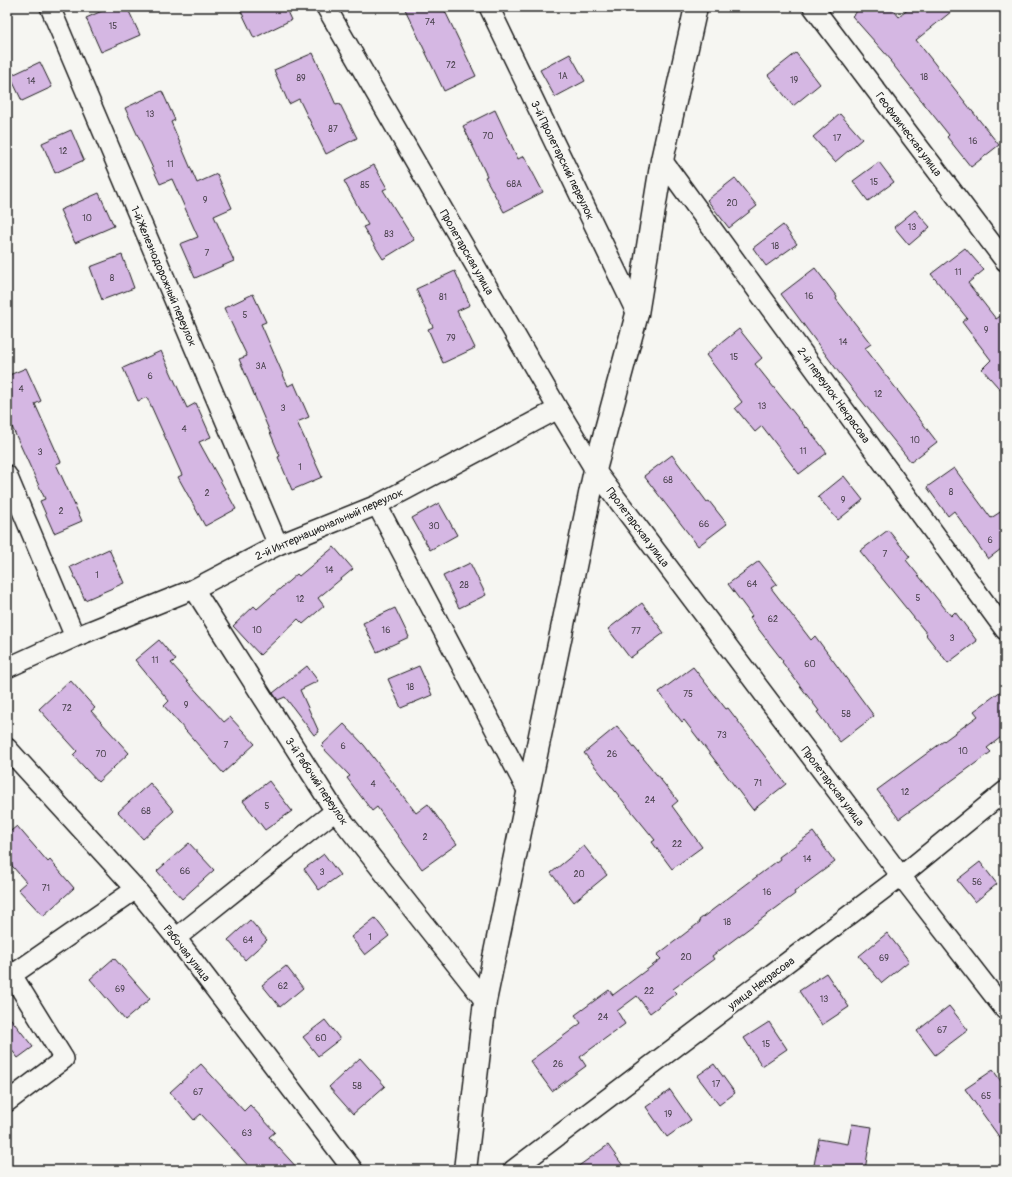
<svg xmlns="http://www.w3.org/2000/svg" width="1012" height="1177" viewBox="0 0 1012 1177" font-family="Pangolin,sans-serif">
<style>
.building{fill:#d5b7e3;stroke:#1c1c1c}
.lines{fill:none;stroke-linecap:round;stroke-linejoin:round}
.minor-casing{stroke:#1c1c1c;stroke-width:22}
.tertiary-casing{stroke:#1c1c1c;stroke-width:25}
.minor{stroke:#f6f6f2;stroke-width:19}
.tertiary{stroke:#f6f6f2;stroke-width:22}
.labels{text-anchor:middle;stroke-width:3;stroke-linejoin:round;paint-order:stroke}
.number-label{font-size:9px;fill:#4a434e}
.street-label{font-size:11px;fill:#1c1c1c;stroke:#f6f6f2}
</style>
<rect width="100%" height="100%" fill="#f6f6f2"/>
<filter id="ink" filterUnits="userSpaceOnUse"><feTurbulence type="fractalNoise" baseFrequency=".025" numOctaves="2"/><feDisplacementMap in="SourceGraphic" scale="8" xChannelSelector="R" yChannelSelector="G"/><feConvolveMatrix kernelMatrix="1 2 1 2 8 2 1 2 1" color-interpolation-filters="sRGB"/></filter>
<g filter="url(#ink)">
<path class="building" d="M111,7H127L140,35L101,52L86,18Z
M239,7H285L291,20L254,38Z
M404,7H443L476,76L444,91Z
M862,7H891L899,17L911,7H957L916,40L999,145L971,167L947,137L949,135L890,61L891,60L852,16Z
M313,53L336,105L340,104L357,138L326,154L299,99L289,104L274,70Z
M796,53L820,84L793,106L768,75Z
M570,54L585,81L555,97L540,70Z
M40,62L52,87L22,101L10,76Z
M162,91L175,120L171,122L197,183L217,174L232,208L214,216L234,261L195,278L180,244L198,237L172,179L160,184L125,108Z
M495,110L518,159L524,156L543,192L504,212L485,177L487,176L463,126Z
M840,114L862,139L835,162L813,137Z
M71,130L84,160L55,173L42,143Z
M879,162L894,182L868,201L853,181Z
M374,165L387,188L383,190L414,240L383,259L363,227L368,225L344,181Z
M735,178L757,206L729,228L707,200Z
M99,193L114,226L75,243L60,210Z
M915,210L930,227L909,245L894,227Z
M783,225L797,244L766,266L753,248Z
M965,248L984,270L968,283L996,319L1005,313V395L982,369L991,360L962,322L967,318L931,274Z
M122,255L134,288L102,300L90,267Z
M815,268L837,297L836,299L871,344L865,348L937,442L911,462L837,370L781,294Z
M455,271L470,305L457,311L475,348L443,363L428,329L433,327L416,289Z
M253,294L266,322L261,324L288,386L294,383L309,417L297,422L322,477L292,490L278,457L280,456L239,359L247,356L224,308Z
M739,329L762,358L755,364L806,428L807,427L827,453L799,474L762,426L755,432L735,408L742,402L706,355Z
M161,351L187,408L196,403L211,437L199,442L236,509L205,526L178,477L182,475L147,397L138,401L123,368Z
M26,368L41,401L35,404L61,462L56,464L82,521L54,533L40,501L45,499L7,416V376Z
M672,455L707,502L709,501L727,524L698,546L644,476Z
M954,468L991,518L1005,509V546L988,559L954,511L948,516L927,487Z
M844,476L863,500L838,520L818,497Z
M439,503L457,535L430,550L412,518Z
M888,530L910,557L906,560L951,616L955,612L977,641L948,663L926,635L927,634L860,551Z
M334,547L353,569L318,598L324,606L303,624L298,619L260,655L233,626L254,606L257,609L297,574L299,576Z
M109,549L124,583L85,600L70,567Z
M759,561L777,584L771,588L811,640L815,636L874,716L840,742L817,712L819,711L782,662L783,661L750,618L752,616L728,584Z
M470,563L486,595L459,608L443,576Z
M642,603L664,633L630,658L608,629Z
M395,608L409,637L377,652L363,623Z
M159,640L176,660L171,663L224,722L230,717L255,744L223,773L164,706L169,701L135,660Z
M307,666L318,681L300,690L319,732L314,735L285,697L278,700L273,693Z
M419,666L432,695L401,708L388,679Z
M693,667L726,709L728,708L786,784L753,810L684,720L682,722L659,692Z
M70,680L95,708L91,711L129,753L98,782L73,755L77,751L39,709Z
M1005,688V734L987,748L991,752L899,819L877,790L978,716L974,711Z
M344,724L364,745L416,813L428,804L457,844L422,869L377,807L372,811L347,778L350,776L321,746Z
M617,726L678,801L672,806L702,847L672,869L652,842L655,840L584,753Z
M269,781L292,811L265,830L243,801Z
M150,783L174,811L143,839L118,812Z
M17,826L48,862L50,860L74,888L43,916L18,889L26,882L7,860V834Z
M813,832L835,862L794,892L795,894L712,956L714,959L673,989L677,993L650,1013L637,996L617,1011L625,1024L580,1057L586,1066L552,1091L530,1061L581,1023L575,1015L609,990L613,995L661,959L657,955L700,922L699,920L780,859L779,857Z
M189,843L214,870L182,899L157,871Z
M584,846L607,875L574,902L551,873Z
M324,854L340,875L319,890L304,869Z
M980,862L997,884L975,902L957,880Z
M375,918L389,936L365,955L351,937Z
M250,920L267,940L245,960L228,940Z
M887,933L909,961L882,983L859,956Z
M114,958L150,999L125,1020L90,979Z
M286,966L303,988L280,1007L262,985Z
M826,973L849,1007L822,1025L799,991Z
M949,1006L968,1030L935,1055L917,1031Z
M7,1014L33,1047L18,1058L7,1044Z
M325,1020L340,1039L318,1056L303,1037Z
M769,1022L787,1049L762,1066L744,1038Z
M360,1058L385,1086L353,1114L329,1087Z
M201,1064L244,1111L250,1105L275,1132L269,1137L299,1170H252L201,1114L194,1120L170,1092Z
M714,1064L735,1093L719,1105L697,1076Z
M993,1070L1005,1087V1145L965,1089Z
M670,1090L691,1120L667,1137L646,1107Z
M852,1124L872,1127L865,1170H813L819,1139L848,1144Z
M608,1145L626,1170H573Z"/>
<g class="lines">
<g class="minor-casing">
<path id="minor" d="M50,7L278,545
M326,7L558,409L595,470L901,876L1005,1010
M489,7L637,314
M813,7L1005,261
M662,160L1005,630
M7,475L75,637
M377,505L528,792
M194,589L335,811L485,1001
M7,668L75,637L194,589L278,545L377,505L558,409
M7,748L136,889L176,938L353,1170
M176,938L335,811
M7,969L12,975L136,889
M7,1102L64,1059L12,975
M513,1170L901,876L1005,791"/>
</g>
<g class="tertiary-casing">
<path id="tertiary" d="M465,1170L485,1001L595,470L637,314L662,160L696,7"/>
</g>
<use href="#minor" class="minor"/>
<use href="#tertiary" class="tertiary"/>
</g>
</g>
<g class="labels">
<g class="number-label">
<text x="430" y="25">74</text>
<text x="113" y="29">15</text>
<text x="451" y="68">72</text>
<text x="563" y="79">1А</text>
<text x="924" y="80">18</text>
<text x="301" y="81">89</text>
<text x="794" y="83">19</text>
<text x="31" y="84">14</text>
<text x="150" y="117">13</text>
<text x="333" y="132">87</text>
<text x="488" y="139">70</text>
<text x="837" y="141">17</text>
<text x="973" y="144">16</text>
<text x="63" y="154">12</text>
<text x="170" y="167">11</text>
<text x="874" y="185">15</text>
<text x="514" y="187">68А</text>
<text x="365" y="188">85</text>
<text x="205" y="203">9</text>
<text x="732" y="206">20</text>
<text x="87" y="221">10</text>
<text x="912" y="230">13</text>
<text x="389" y="237">83</text>
<text x="775" y="249">18</text>
<text x="207" y="256">7</text>
<text x="958" y="275">11</text>
<text x="112" y="281">8</text>
<text x="809" y="299">16</text>
<text x="443" y="300">81</text>
<text x="245" y="318">5</text>
<text x="986" y="333">9</text>
<text x="451" y="341">79</text>
<text x="843" y="345">14</text>
<text x="734" y="360">15</text>
<text x="261" y="369">3А</text>
<text x="150" y="379">6</text>
<text x="21" y="392">4</text>
<text x="878" y="397">12</text>
<text x="762" y="409">13</text>
<text x="283" y="411">3</text>
<text x="184" y="432">4</text>
<text x="915" y="443">10</text>
<text x="803" y="454">11</text>
<text x="40" y="455">3</text>
<text x="300" y="470">1</text>
<text x="668" y="483">68</text>
<text x="951" y="495">8</text>
<text x="207" y="496">2</text>
<text x="843" y="503">9</text>
<text x="61" y="514">2</text>
<text x="704" y="527">66</text>
<text x="434" y="529">30</text>
<text x="990" y="543">6</text>
<text x="885" y="557">7</text>
<text x="329" y="573">14</text>
<text x="97" y="578">1</text>
<text x="752" y="587">64</text>
<text x="464" y="588">28</text>
<text x="918" y="601">5</text>
<text x="300" y="602">12</text>
<text x="773" y="622">62</text>
<text x="257" y="633">10</text>
<text x="386" y="633">16</text>
<text x="636" y="634">77</text>
<text x="952" y="641">3</text>
<text x="155" y="663">11</text>
<text x="810" y="667">60</text>
<text x="410" y="690">18</text>
<text x="688" y="697">75</text>
<text x="186" y="708">9</text>
<text x="67" y="711">72</text>
<text x="846" y="717">58</text>
<text x="722" y="738">73</text>
<text x="226" y="748">7</text>
<text x="343" y="749">6</text>
<text x="963" y="754">10</text>
<text x="101" y="757">70</text>
<text x="612" y="757">26</text>
<text x="758" y="786">71</text>
<text x="373" y="787">4</text>
<text x="905" y="795">12</text>
<text x="650" y="803">24</text>
<text x="267" y="809">5</text>
<text x="146" y="814">68</text>
<text x="425" y="840">2</text>
<text x="677" y="847">22</text>
<text x="807" y="862">14</text>
<text x="185" y="874">66</text>
<text x="322" y="875">3</text>
<text x="579" y="877">20</text>
<text x="977" y="885">56</text>
<text x="46" y="891">71</text>
<text x="767" y="895">16</text>
<text x="727" y="925">18</text>
<text x="370" y="940">1</text>
<text x="248" y="943">64</text>
<text x="686" y="960">20</text>
<text x="884" y="961">69</text>
<text x="283" y="989">62</text>
<text x="120" y="992">69</text>
<text x="649" y="994">22</text>
<text x="824" y="1002">13</text>
<text x="603" y="1020">24</text>
<text x="942" y="1033">67</text>
<text x="321" y="1041">60</text>
<text x="766" y="1047">15</text>
<text x="558" y="1067">26</text>
<text x="716" y="1087">17</text>
<text x="357" y="1089">58</text>
<text x="198" y="1095">67</text>
<text x="986" y="1099">65</text>
<text x="668" y="1117">19</text>
<text x="247" y="1136">63</text>
</g>
<g class="street-label">
<text transform="translate(909 134) rotate(53)" y="4">Геофизическая улица</text>
<text transform="translate(563 160) rotate(64)" y="4">3-й Пролетарский переулок</text>
<text transform="translate(467 252) rotate(60)" y="4">Пролетарская улица</text>
<text transform="translate(164 276) rotate(67)" y="4">1-й Железнодорожный переулок</text>
<text transform="translate(834 395) rotate(54)" y="4">2-й переулок Некрасова</text>
<text transform="translate(329 524) rotate(-24)" y="4">2-й Интернациональный переулок</text>
<text transform="translate(638 527) rotate(53)" y="4">Пролетарская улица</text>
<text transform="translate(317 781) rotate(56)" y="4">3-й Рабочий переулок</text>
<text transform="translate(833 786) rotate(53)" y="4">Пролетарская улица</text>
<text transform="translate(187 953) rotate(52)" y="4">Рабочая улица</text>
<text transform="translate(761 983) rotate(-37)" y="4">улица Некрасова</text>
</g>
</g>
<rect width="1012" height="1177" fill="none" stroke="#f6f6f2" stroke-width="24"/>
<rect x="12" y="12" width="988" height="1153" fill="none" stroke="#1c1c1c" stroke-width="1.5" filter="url(#ink)"/>
</svg>
